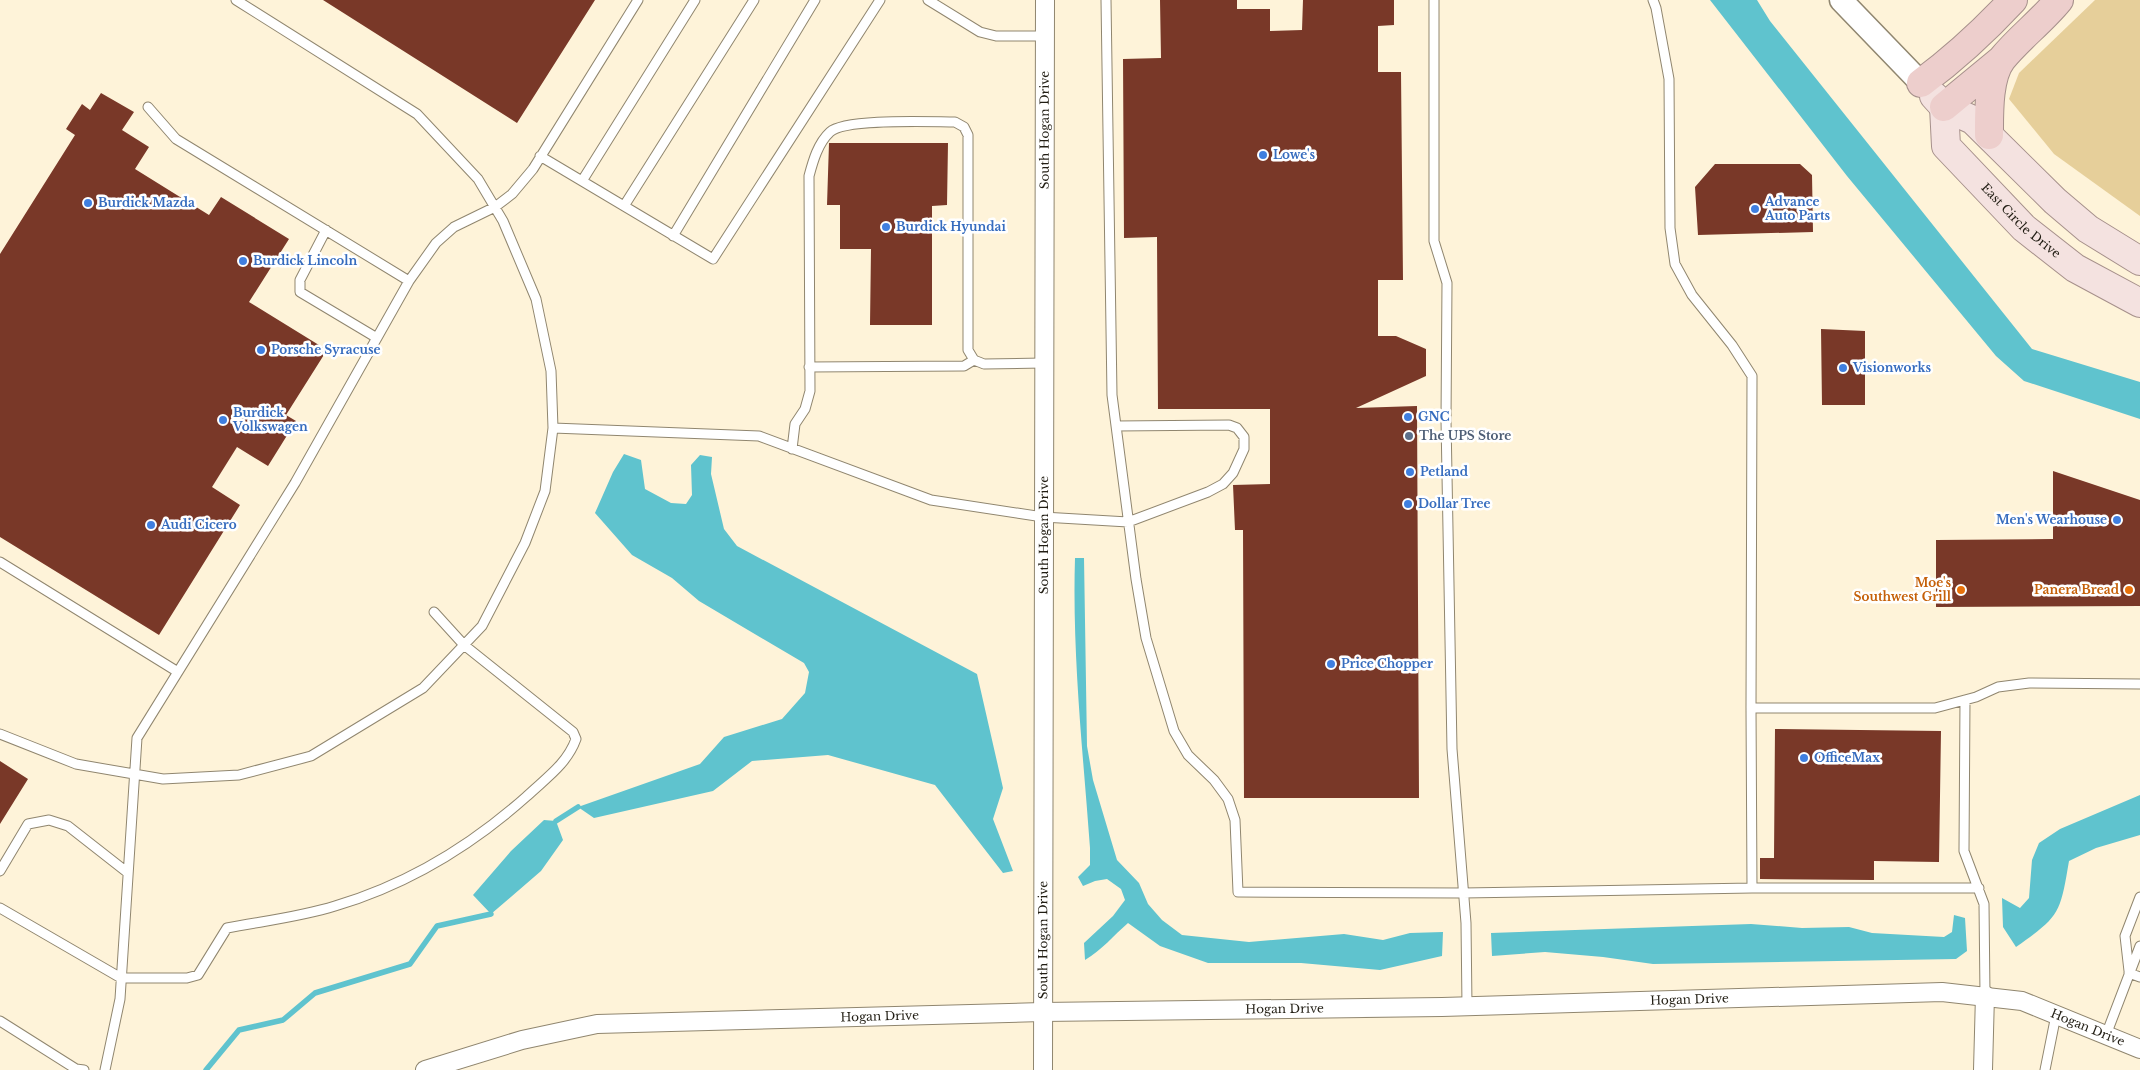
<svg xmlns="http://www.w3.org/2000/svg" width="2140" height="1070" viewBox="0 0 2140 1070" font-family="'Libre Baskerville',serif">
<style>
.green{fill:#e6cf9a}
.water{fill:#5fc3ce}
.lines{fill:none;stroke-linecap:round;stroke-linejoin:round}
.stream{stroke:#5fc3ce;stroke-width:5.5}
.building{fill:#793828}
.service-casing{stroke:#90866f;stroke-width:11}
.minor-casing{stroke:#90866f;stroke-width:20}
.tertiary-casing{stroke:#90866f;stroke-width:25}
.primary-casing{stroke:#a6908b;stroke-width:30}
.motorway-casing{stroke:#a6908b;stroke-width:30}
.service{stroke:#fff;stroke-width:9}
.minor{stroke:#fff;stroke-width:18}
.tertiary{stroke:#fff;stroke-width:22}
.primary{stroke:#f4e2e0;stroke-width:28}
.motorway{stroke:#edcecc;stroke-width:28}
.shop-dot{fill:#3f7fe0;stroke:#fff;stroke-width:2}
.service-dot{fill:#5c6f8a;stroke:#fff;stroke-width:2}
.food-dot{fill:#e8710a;stroke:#fff;stroke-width:2}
.labels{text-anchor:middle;stroke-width:5;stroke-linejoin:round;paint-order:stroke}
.street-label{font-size:12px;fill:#211d13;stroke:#fff}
.shop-label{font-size:12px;font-weight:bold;fill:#366cbe;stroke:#fff;text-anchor:start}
.service-label{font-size:12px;font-weight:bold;fill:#4e5e75;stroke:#fff;text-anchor:start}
.food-label{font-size:12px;font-weight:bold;fill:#c56008;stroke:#fff;text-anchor:end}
</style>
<rect width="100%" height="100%" fill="#fef3d9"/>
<path class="green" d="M2095,0H2140V216L2054,154L2009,99L2019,73Z"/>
<path class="water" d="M1710,0H1757L1770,21L2032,349L2140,382V419L2024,381L1996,356L1847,176Z
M624,454L641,460L645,489L671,503L686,504L692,495L691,465L700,455L712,457L711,474L724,529L737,546L977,674L1003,788L993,819L1013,871L1003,873L935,785L828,755L752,761L713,791L594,818L578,807L700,764L724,737L782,719L805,693L809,672L804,663L699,601L672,578L632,555L595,513L613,472Z
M1075,558H1084L1087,746L1093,780L1117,860L1139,883L1148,904L1162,920L1182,935L1249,942L1344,934L1383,940L1410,933L1443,932L1442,956L1380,970L1301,963H1208L1160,946L1128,923C1113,936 1102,950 1085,960L1084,943L1113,916L1125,900L1121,889L1107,879L1095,881L1083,886L1078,877L1090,865V848C1083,752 1072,654 1075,558Z
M2140,795V835L2096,848L2069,861C2060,914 2060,916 2016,947L2003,927L2002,898L2020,908L2029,898L2032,860L2039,843L2060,829Z
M544,820L556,821L563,840L541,871L491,914L473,895L511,851Z
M1954,915L1965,918L1967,951L1956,959L1653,964L1603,957L1545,952L1492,956L1491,933L1751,924L1802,928L1849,927L1872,933L1944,937L1952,932Z"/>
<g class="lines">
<path class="stream" d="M556,821L578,807
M206,1070L239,1030L283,1020L315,993L410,964L437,926L491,914"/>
</g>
<path class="building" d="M323,0H595L517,123Z
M1160,0H1237V9H1270V31L1302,30L1303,0H1394V25L1378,26V72H1401L1403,280H1378V336H1396L1426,349V376L1356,408L1417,406L1419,798H1244L1243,530H1235L1233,485L1270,484V409H1158L1157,237L1124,238L1123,59L1161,58Z
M101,93L134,112L122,130L149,147L135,169L209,215L221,197L289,239L249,302L327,350L286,415L296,421L268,466L237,447L212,487L240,505L159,635L0,537V254L75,135L66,129L82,104L90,110Z
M829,143H948L947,205L932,206V325H870L871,249H840V205H827Z
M1715,164H1800L1812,175L1813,232L1698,235L1695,187Z
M1821,329L1865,331V405H1822Z
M2053,471L2140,500V606L1936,607V540L2053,539Z
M1775,729L1941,731L1939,862L1874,861V880L1760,879V858H1774Z
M0,761L28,779L0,824Z"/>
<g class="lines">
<g class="service-casing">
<path id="service" d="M928,0L980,32L996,36H1045
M1106,0L1112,395L1136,579L1146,638L1174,731L1188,755L1214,780L1228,799L1235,820L1238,892L1463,893L1752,888
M1434,0V241L1447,283L1446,420L1452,749L1466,923L1467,1006
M1653,0L1656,8L1669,79L1670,228L1675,264L1692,295L1732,345L1752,376L1751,708H1935L1976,697L1998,687L2029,683L2140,684
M148,107L176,139L409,281
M540,156L713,259L880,0
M582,181L695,0
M624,206L754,0
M326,230L300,280V292L377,338
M673,236L815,0
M809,367L964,366L974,360
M553,428L759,436L931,500L1043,517L1128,522L1208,492L1223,484L1233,473L1244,449V437L1237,428L1229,425L1116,426
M792,449L795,424L805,409L810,391L809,176C813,161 818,143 830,132C845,118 931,122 955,122L964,127L968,135V350L974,360L984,364L1043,363
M0,562L178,672
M1965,700L1964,851L1984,904L1985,995
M1751,708L1752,888H1979
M0,734L76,764L163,779L239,775L311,756L423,688L482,626L525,543L545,491L553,428L551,371L536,299L503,221L478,179L417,114L236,0
M0,871L28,824L49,820L68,826L128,873
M0,908L121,978H187L198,975L227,928C263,921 300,917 335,906C406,885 472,845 527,796C546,778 567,764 576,739L573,732L464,645L434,612
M2129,971L2125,936L2140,897
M2129,973L2140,977
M0,1021L76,1069L84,1070
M2106,1035L2140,946
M105,1070L120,999L137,738L295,483L409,281L436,243L454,227L495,207L512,194L533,169L638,0
M2045,1070L2056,1015"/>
</g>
<g class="minor-casing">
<g id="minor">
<path id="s1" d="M425,1070L522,1040L597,1024L1042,1012L1442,1007L1942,992L2022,1001L2140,1049"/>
<path id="s2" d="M1043,1070L1045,0"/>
<path d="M1983,1070L1985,995"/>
</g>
</g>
<g class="tertiary-casing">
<path id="tertiary" d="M1841,0L1921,83"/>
</g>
<g class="primary-casing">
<g id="primary">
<path d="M1934,96L1944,107L1973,120L2055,201L2088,229L2140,261"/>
<path id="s3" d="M1944,107L1946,146L2024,228L2075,268L2140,303"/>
</g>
</g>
<g class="motorway-casing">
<path id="motorway" d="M1921,83C1955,58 1985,30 2013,0
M1944,107L2001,60
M1989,135C1989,114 1988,77 2002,59C2019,38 2042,21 2059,0"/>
</g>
<use href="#service" class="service"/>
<use href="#minor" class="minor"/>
<use href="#tertiary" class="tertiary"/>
<use href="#primary" class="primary"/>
<use href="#motorway" class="motorway"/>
</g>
<g class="shop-dot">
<circle cx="1263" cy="155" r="5"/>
<circle cx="88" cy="203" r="5"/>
<circle cx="1755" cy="209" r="5"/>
<circle cx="886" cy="227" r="5"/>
<circle cx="243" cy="261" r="5"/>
<circle cx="261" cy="350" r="5"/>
<circle cx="1843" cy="368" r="5"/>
<circle cx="1408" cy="417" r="5"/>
<circle cx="223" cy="420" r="5"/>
<circle cx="1410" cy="472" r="5"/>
<circle cx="1408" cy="504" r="5"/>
<circle cx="2117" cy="520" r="5"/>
<circle cx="151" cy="525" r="5"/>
<circle cx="1331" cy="664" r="5"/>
<circle cx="1804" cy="758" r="5"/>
</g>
<circle class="service-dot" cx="1409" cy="436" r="5"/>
<g class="food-dot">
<circle cx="1961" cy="590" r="5"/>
<circle cx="2129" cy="590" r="5"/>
</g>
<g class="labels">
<g class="street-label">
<text dy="4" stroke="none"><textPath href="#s2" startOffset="940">South Hogan Drive</textPath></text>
<text dy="4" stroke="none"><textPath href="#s3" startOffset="145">East Circle Drive</textPath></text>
<text dy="4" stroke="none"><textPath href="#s2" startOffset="535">South Hogan Drive</textPath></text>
<text dy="4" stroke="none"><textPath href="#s2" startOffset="130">South Hogan Drive</textPath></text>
<text dy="4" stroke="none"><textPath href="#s1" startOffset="1271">Hogan Drive</textPath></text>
<text dy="4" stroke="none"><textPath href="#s1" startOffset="866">Hogan Drive</textPath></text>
<text dy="4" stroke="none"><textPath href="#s1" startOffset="461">Hogan Drive</textPath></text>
<text dy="4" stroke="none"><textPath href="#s1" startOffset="1675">Hogan Drive</textPath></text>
</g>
<g class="shop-label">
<text x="1273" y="159">Lowe's</text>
<text x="1765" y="206">Advance<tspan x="1765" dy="14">Auto Parts</tspan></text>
<text x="98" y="207">Burdick Mazda</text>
<text x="896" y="231">Burdick Hyundai</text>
<text x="253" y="265">Burdick Lincoln</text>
<text x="271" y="354">Porsche Syracuse</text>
<text x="1853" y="372">Visionworks</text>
<text x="233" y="417">Burdick<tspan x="233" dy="14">Volkswagen</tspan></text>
<text x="1418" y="421">GNC</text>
<text x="1420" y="476">Petland</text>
<text x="1418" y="508">Dollar Tree</text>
<text x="2107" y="524" text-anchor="end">Men's Wearhouse</text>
<text x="161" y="529">Audi Cicero</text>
<text x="1341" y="668">Price Chopper</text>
<text x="1814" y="762">OfficeMax</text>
</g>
<g class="service-label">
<text x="1419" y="440">The UPS Store</text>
</g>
<g class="food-label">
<text x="1951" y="587">Moe's<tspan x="1951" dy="14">Southwest Grill</tspan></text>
<text x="2119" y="594">Panera Bread</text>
</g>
</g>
</svg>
